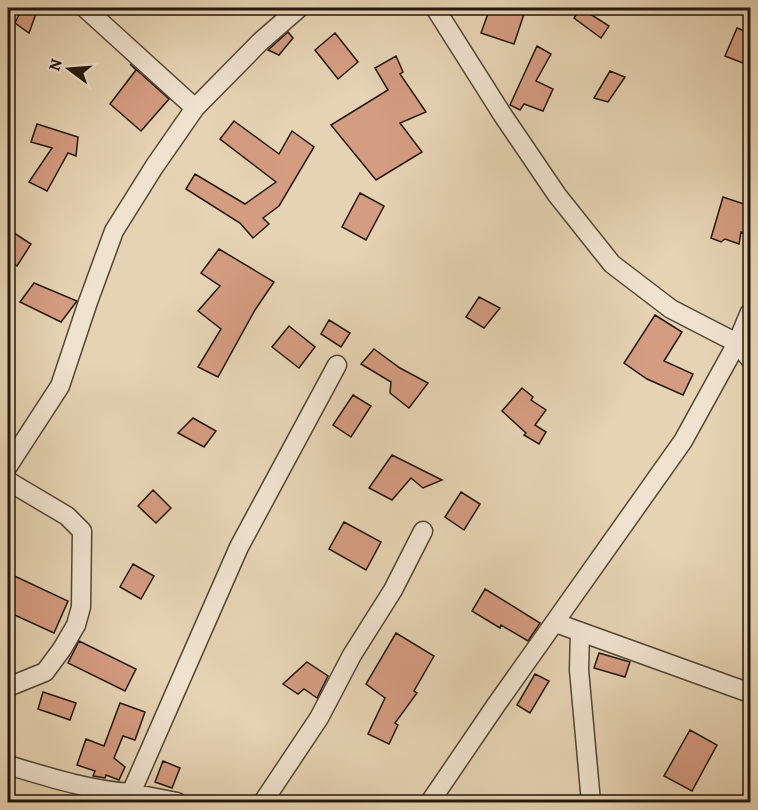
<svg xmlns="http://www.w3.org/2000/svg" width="758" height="810" viewBox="0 0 758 810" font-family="Alegreya,serif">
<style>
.building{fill:#d49c81;stroke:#22170c;stroke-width:1.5}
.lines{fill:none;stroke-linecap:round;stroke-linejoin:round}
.minor-casing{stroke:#534636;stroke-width:21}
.minor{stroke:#efe2ce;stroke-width:18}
</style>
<rect width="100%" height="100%" fill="#e6d3b3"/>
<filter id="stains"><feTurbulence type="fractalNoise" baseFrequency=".00333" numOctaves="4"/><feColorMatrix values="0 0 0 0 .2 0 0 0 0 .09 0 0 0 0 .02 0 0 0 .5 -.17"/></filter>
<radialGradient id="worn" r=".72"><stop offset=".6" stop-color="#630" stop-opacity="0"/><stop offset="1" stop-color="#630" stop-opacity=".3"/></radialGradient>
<path class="building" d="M22,8H38L29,33L15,23Z
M490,8H526L514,44L481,33Z
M581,8L609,26L601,38L574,18Z
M737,28L750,33V44L743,63L725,56Z
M288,32L293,38L279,55L268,50Z
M335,33L358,62L338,79L315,50Z
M537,46L551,54L536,81L553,89L543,111L524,104L520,110L510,105Z
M396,56L403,72L400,74L426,112L400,123L422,152L376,180L331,125L388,90L375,68Z
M130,64L169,99L141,131L110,104L136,70Z
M610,71L625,77L608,102L594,98Z
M234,121L279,154L292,131L314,147L279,206L263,218L269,224L253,238L240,223L186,189L195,174L245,204L276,182L220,139Z
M37,124L78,137L76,156L68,153L47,191L29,182L52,148L31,142Z
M360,193L384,206L366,240L342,227Z
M723,197L750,206V235L741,232L739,244L725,239L721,242L711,238Z
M8,229L31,244L17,266L8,259Z
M219,249L274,282L255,310L218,377L198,367L221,329L198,311L220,286L201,273Z
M34,283L77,301L61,322L20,302Z
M479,297L500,308L484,328L466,317Z
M655,315L682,332L664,361L693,374L683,395L647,379L624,363Z
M329,320L350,333L341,347L321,334Z
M289,326L315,347L299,368L272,347Z
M374,349L400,368L428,383L409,408L390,393L391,382L361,364Z
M522,388L533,397L531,400L546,410L535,425L546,432L539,444L524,435L526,433L502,411Z
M353,395L371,406L351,437L333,425Z
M193,418L216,431L204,447L178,433Z
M392,455L442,480L423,488L411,478L392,500L369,488Z
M153,490L171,508L156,523L138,506Z
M461,492L480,504L464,530L445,517Z
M344,522L381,542L366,570L329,549Z
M133,564L154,576L141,599L120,587Z
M8,573L68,601L54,633L8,612Z
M485,589L540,623L528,641L501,625L500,628L472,611Z
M396,633L434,656L414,691L417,693L395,723L398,725L389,744L368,734L385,698L366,684Z
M79,641L136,669L125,691L68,663Z
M599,653L630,662L625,677L594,668Z
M307,662L328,676L317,698L304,689L298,694L283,684Z
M535,674L549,681L530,713L517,705Z
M43,692L76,703L70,720L38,709Z
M120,703L145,712L135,740L123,736L114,758L125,767L119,780L106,775L105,778L93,776L95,771L77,765L86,739L104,746Z
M690,730L717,745L692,791L664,776Z
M163,761L180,768L172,788L155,782Z"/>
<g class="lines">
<g class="minor-casing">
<path id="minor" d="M85,8L195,108
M435,8L502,114L557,195L612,264L671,309L737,343L750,359
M8,466L60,386L88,302L114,231L154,167L195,108L260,42L299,8
M8,481L67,516L82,531L81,607L76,625L62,649L45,672L8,687
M556,623L750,693
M580,632L579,670L591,802
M8,765C48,777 88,790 131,793L239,547L337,365
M131,793L177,802
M263,802L319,718L352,655L393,590L423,531
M430,802L496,705L683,441L737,343L750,312"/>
</g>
<use href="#minor" class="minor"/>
</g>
<rect width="758" height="810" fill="none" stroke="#e6d3b3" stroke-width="30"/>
<rect x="9" y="9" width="740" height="792" fill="none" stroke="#22170c" stroke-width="3"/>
<rect x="15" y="15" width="728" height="780" fill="none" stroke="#22170c" stroke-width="1.5"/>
<g transform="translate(69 69) rotate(286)" stroke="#efe2ce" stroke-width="4.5" paint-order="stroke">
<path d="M0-4.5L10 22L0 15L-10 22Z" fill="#22170c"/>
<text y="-9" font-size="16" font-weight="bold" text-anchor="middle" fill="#22170c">N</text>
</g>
<rect width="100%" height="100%" filter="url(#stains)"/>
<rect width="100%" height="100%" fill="url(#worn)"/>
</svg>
